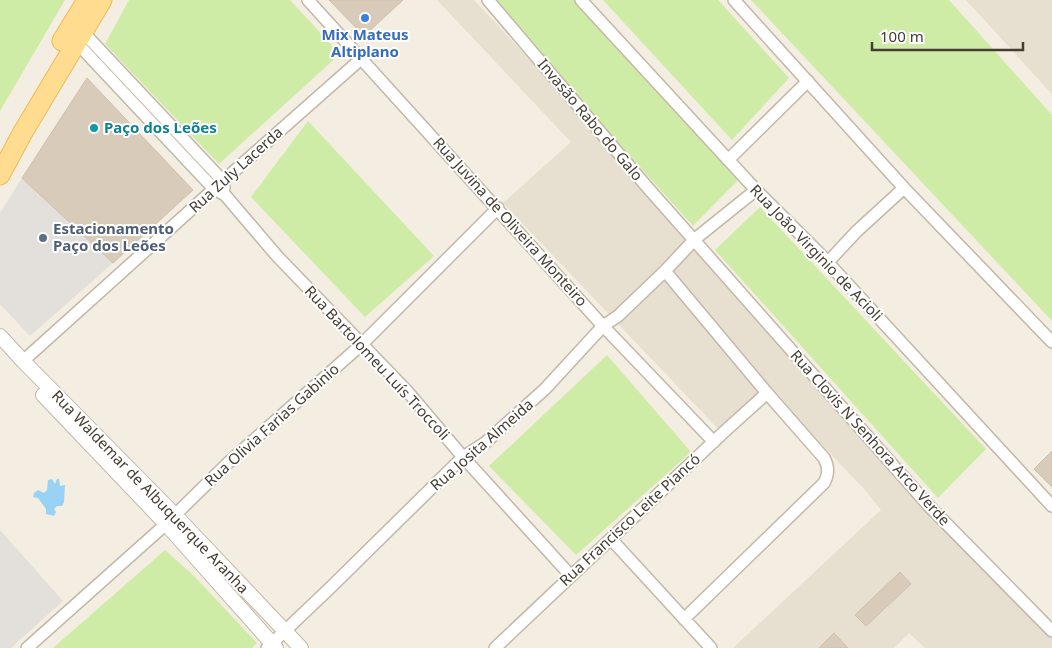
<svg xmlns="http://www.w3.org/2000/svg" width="1052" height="648" viewBox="0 0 1052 648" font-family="'Noto Sans',sans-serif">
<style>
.residential{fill:#e7dfd0}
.green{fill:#cfeca7}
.parking{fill:#e3e0dc}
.water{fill:#98d3f6}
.building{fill:#d9cbba;stroke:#d1c0a9}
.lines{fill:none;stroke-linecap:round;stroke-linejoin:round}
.minor-casing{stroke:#c2b8a7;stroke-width:14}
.tertiary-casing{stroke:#c2b8a7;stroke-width:16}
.primary-casing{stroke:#eb5;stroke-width:21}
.minor{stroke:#fff;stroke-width:11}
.tertiary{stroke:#fff;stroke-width:14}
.primary{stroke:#ffdc8f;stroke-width:19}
.shop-dot{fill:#3f7fe0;stroke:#fff;stroke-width:2}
.culture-dot{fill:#0f9aa8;stroke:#fff;stroke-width:2}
.service-dot{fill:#5c6f8a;stroke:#fff;stroke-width:2}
.labels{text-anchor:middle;stroke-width:4;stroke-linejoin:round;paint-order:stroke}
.shop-label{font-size:15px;font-weight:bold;fill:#366cbe;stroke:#fff}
.street-label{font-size:15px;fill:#453d32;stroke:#fff}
.culture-label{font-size:15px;font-weight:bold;fill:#0d838f;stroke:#fff;text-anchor:start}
.service-label{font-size:15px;font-weight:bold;fill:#4e5e75;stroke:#fff;text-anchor:start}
</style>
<rect width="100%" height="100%" fill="#f3ede2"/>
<path class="residential" d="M437,0H474L743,288L1052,637V648H925L909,633L894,648H733L881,510L865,490L771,391L723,434L503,203L571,142Z
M966,0H1052V94Z"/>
<path class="green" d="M0,0H65L0,111Z
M129,0H290L340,54L219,164L105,44Z
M490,0H576L741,177L693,226Z
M603,0H718L789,78L732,140Z
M751,0H949L1052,115V321Z
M308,121L434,256L365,317L251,197Z
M760,207L986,449L938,498L715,250Z
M607,355L691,452L576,555L489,466Z
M165,550L194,576L257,643L252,648H53Z"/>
<path class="parking" d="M22,178L113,263L30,336L0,304V213Z
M0,530L63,601L11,648H0Z"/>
<path class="water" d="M52,479L55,484L57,479H59L60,486L65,485L64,502L62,506H57L54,509L56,512L54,516L46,514V509L38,498L33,497L34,493L38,490L44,493L47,490L48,480Z"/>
<path class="building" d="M329,0H403L364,36Z
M87,78L193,190L113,263L22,178Z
M1052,451V487L1034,469Z
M900,572L911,584L866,626L855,615Z
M834,633L848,648H819Z"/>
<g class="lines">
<g class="minor-casing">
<path id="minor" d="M308,0L603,326L714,442
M488,0L648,188L929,506L1052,631
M581,0L756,190L820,254L1052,506
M734,0L904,188L1052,342
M83,32L223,181L224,188
M77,43L214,189L225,195L277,256L407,391L463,457L571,576
M728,160L808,81
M828,262L857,231L904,188
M665,271L767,393L824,458C829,467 829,474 824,483L684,619
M23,361L214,189L361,59
M175,515L230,461L361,345L498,208
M611,539L711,648
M27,648L166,524
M267,648L331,587L463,457L486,442L545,389L603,326L618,316L665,271L695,239L756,190
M495,648L725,431L767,393"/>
</g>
<g class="tertiary-casing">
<path id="tertiary" d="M0,336L23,361L175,515L301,648
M43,395L166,524L276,648"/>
</g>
<g class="primary-casing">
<path id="primary" d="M62,41L87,0
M0,175L23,132L102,0"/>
</g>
<use href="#minor" class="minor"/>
<use href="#tertiary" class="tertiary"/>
<use href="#primary" class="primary"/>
</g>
<circle class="shop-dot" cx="365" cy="18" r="5"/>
<circle class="culture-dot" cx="94" cy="128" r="5"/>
<circle class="service-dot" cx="43" cy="238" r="5"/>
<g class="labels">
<g class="shop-label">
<text x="365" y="40">Mix Mateus<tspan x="365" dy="17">Altiplano</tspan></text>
</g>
<g class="street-label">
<text transform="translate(590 120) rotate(50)" y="5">Invasão Rabo do Galo</text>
<text transform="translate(236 170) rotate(-42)" y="5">Rua Zuly Lacerda</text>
<text transform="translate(510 222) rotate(48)" y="5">Rua Juvina de Oliveira Monteiro</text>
<text transform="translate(816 253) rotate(46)" y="5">Rua João Virginio de Acioli</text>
<text transform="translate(377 363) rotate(47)" y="5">Rua Bartolomeu Luís Troccoli</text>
<text transform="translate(272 425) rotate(-42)" y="5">Rua Olivia Farias Gabinio</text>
<text transform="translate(870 438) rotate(48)" y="5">Rua Clovis N Senhora Arco Verde</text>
<text transform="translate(482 445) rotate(-41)" y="5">Rua Josita Almeida</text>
<text transform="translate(150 492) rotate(46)" y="5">Rua Waldemar de Albuquerque Aranha</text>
<text transform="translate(630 520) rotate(-43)" y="5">Rua Francisco Leite Piancó</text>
</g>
<g class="culture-label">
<text x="104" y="133">Paço dos Leões</text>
</g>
<g class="service-label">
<text x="53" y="234">Estacionamento<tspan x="53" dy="17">Paço dos Leões</tspan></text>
</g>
</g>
<path d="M872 42v8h151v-8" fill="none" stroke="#453d32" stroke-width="2.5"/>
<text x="880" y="42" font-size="15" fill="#453d32" stroke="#ffffff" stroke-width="4" paint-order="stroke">100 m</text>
</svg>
